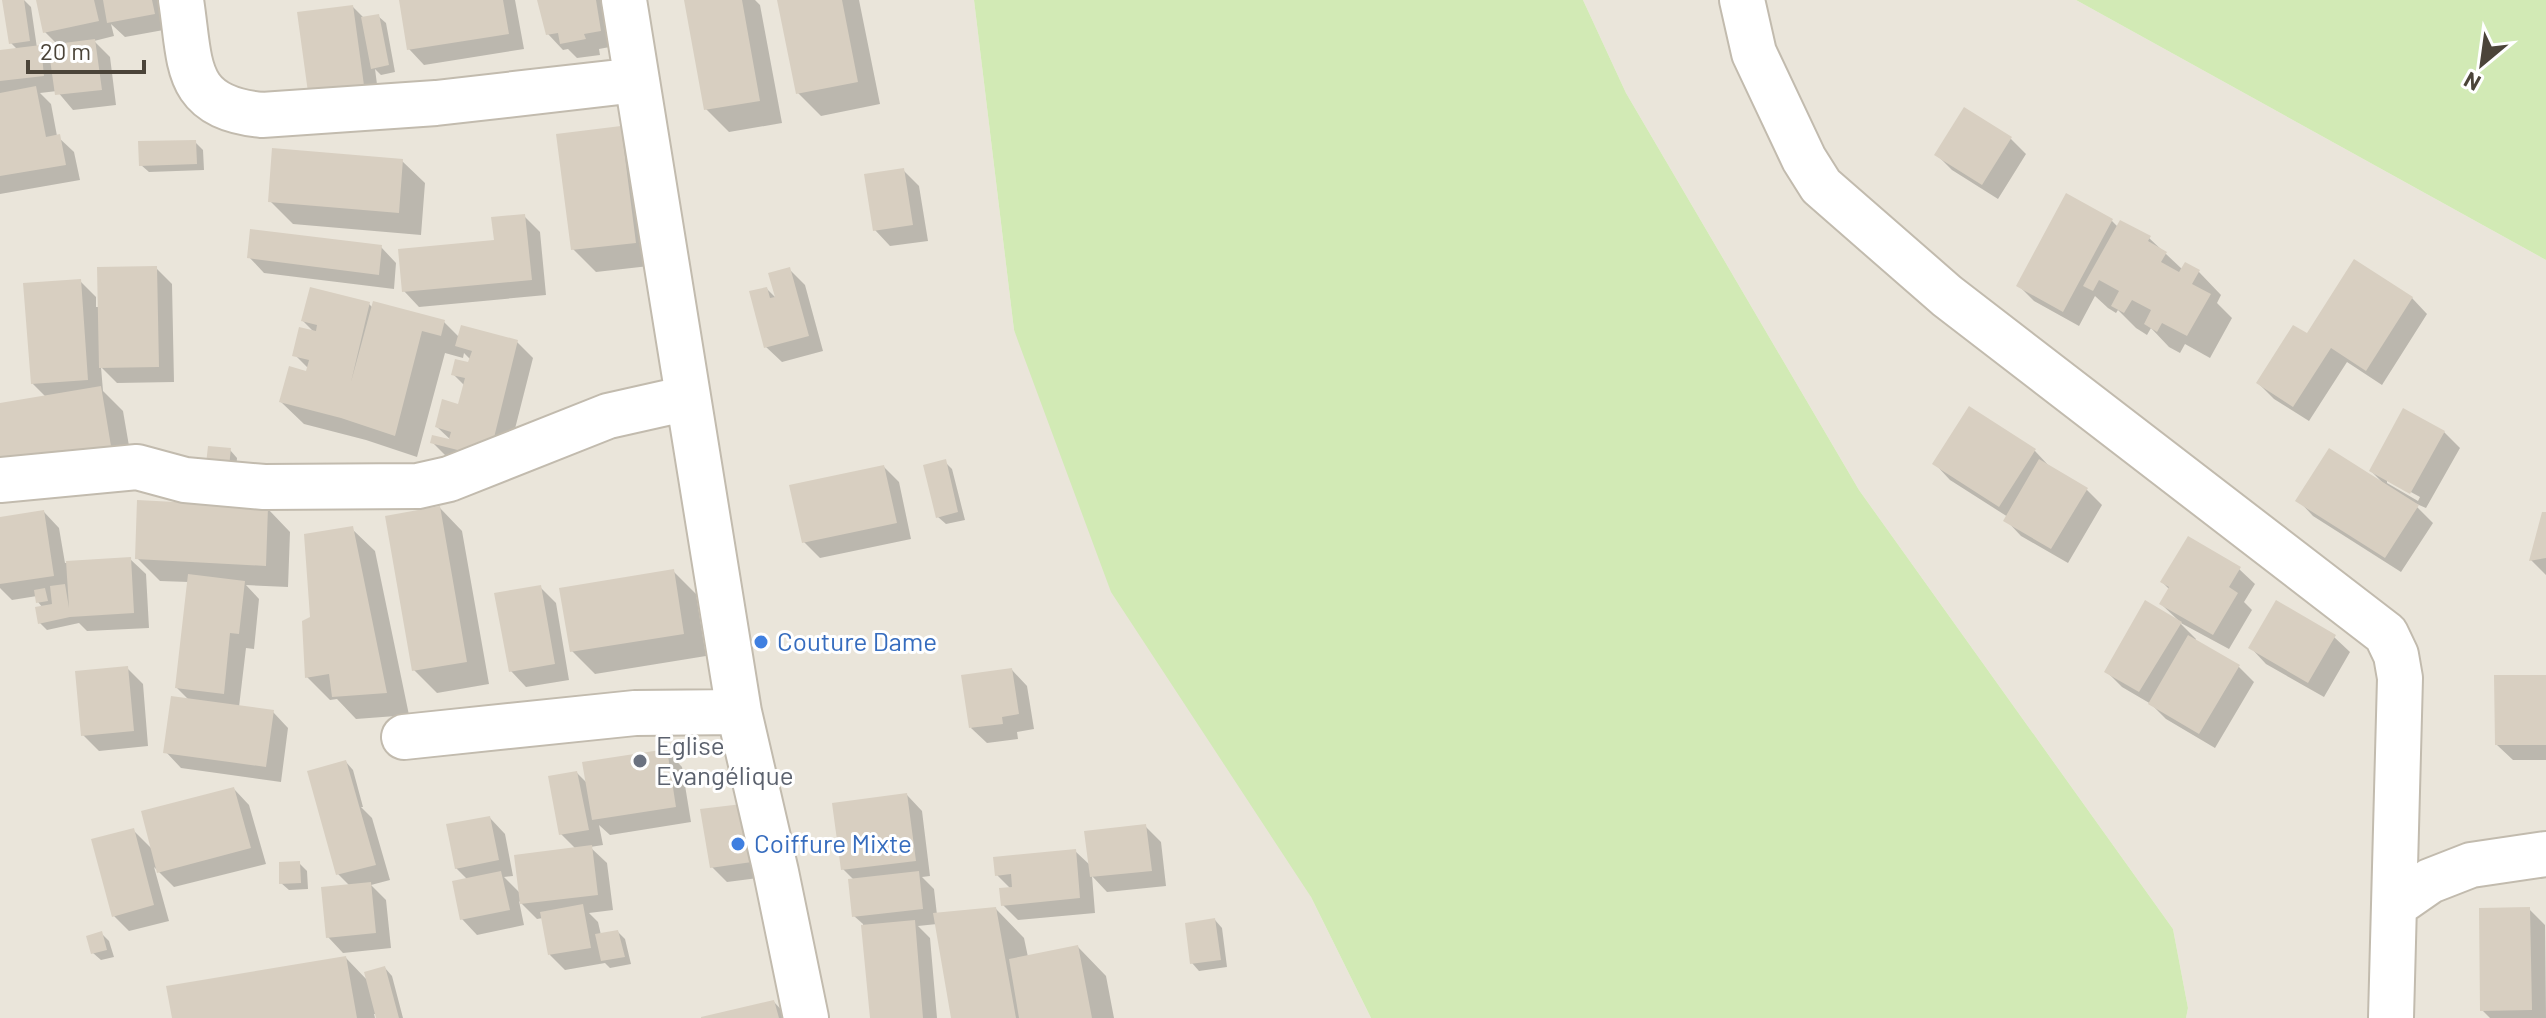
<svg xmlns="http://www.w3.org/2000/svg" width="2546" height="1018" viewBox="0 0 2546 1018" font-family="Barlow,sans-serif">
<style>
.residential{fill:#eae5da}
.green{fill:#d2eab5}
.shadow{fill:#0003;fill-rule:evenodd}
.building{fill:#d8cfc1}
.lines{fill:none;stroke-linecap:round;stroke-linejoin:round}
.minor-casing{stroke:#c2bbae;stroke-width:48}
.minor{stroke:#fff;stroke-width:44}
.shop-dot{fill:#3f7fe0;stroke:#fff;stroke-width:3}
.worship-dot{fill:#6b7280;stroke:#fff;stroke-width:3}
.labels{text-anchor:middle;stroke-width:6;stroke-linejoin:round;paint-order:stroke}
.shop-label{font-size:26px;fill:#366cbe;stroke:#fff;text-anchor:start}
.worship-label{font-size:26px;fill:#5b616d;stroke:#fff;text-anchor:start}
</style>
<rect width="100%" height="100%" fill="#f6f3ec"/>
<path class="residential" d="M0,0H974L1014,330L1311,897L1371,1018H0Z
M1583,0H2076L2546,260V1018H2186L2188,1008L2173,929L1859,490L1626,93Z"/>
<path class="green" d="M974,0H1583L1626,93L1859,490L2173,929L2188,1008L2186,1018H1371L1311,897L1111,592L1014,330Z
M2076,0H2546V260Z"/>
<path class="shadow" d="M24,0L31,7L37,48L40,47L52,60L59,46L45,32L38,0H164L169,29L125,37L111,24L114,36L94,41L110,57L116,105L73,110L57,91L40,93L51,104L57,136L74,152L80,180L0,194V52L18,50L11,43Z
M401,0H515L524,49L424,65L409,49Z
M539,0H608L615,46L599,49L600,55L577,58L568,49L563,50L548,34Z
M686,0H755L760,5L782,123L729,132L706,109Z
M779,0H859L880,104L821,116L798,93Z
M353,7L365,19L378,16L386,23L395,72L381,75L375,69L381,115L311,106Z
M1965,110L2011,139L2026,154L1998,199L1952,170L1937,155Z
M621,128L643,151L658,265L596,272L573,249Z
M195,142L203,150L204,170L149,172L141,165Z
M402,161L425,183L421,235L293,224L270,201Z
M903,170L919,186L928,241L890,246L875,230Z
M2067,196L2112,221L2118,227L2149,238L2183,270L2199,272L2221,295L2217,303L2232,318L2210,358L2185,344L2180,353L2169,347L2151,328L2147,335L2136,328L2118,310L2116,313L2108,308L2095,296L2079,326L2034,301L2018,285Z
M524,216L540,232L546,295L419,307L404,291L496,242Z
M381,247L396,263L394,289L264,273L249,257Z
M156,268L172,284L174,382L117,383L101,367L103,391L123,411L134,475L0,405L46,397L32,383L80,281L96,297V307H100Z
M789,269L805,285L823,351L782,362L766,347L767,289L778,300Z
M2412,298L2427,314L2382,385L2347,362L2309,421L2274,399L2258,383L2307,336Z
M369,304L373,308L444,322L459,337L517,342L533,358L504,472L448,458L432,442H453L437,427L459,406L465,386L453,374L470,364L471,360L464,353L463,358L445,353L417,457L366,440L304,424L281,402L309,369L295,355L316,334L303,321Z
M1970,409L2035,451L2050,467L2086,489L2102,505L2068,563L2021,536L2006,520L2008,517L1950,480L1935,464Z
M2444,432L2460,448L2426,508L2412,502L2433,523L2401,572L2313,516L2298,500L2384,484L2371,471ZM2387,479L2420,497L2418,501L2387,483Z
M230,450L237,458L235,482L215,480Z
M945,462L952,469L965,520L946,524L938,517Z
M884,467L899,482L911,539L820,558L804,542Z
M440,508L462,531L489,684L437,693L414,670Z
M268,509L290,532L288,587L246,585L259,599L254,649L246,648L239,707L273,712L288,728L281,782L181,768L166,752L190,701L177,688L189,582L160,581L137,558Z
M44,512L59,528L65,563L130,559L146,574L149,628L87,631L79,623L47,630L40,623L43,608L38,602L37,596L12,600L0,588V519Z
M2546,514V575L2531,560Z
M352,529L375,551L409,715L356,719L337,699L330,700L307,677L312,618Z
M2239,569L2255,584L2244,602L2252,610L2229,649L2179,622L2196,639L2195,641L2239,667L2254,682L2215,748L2166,719L2151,704L2122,687L2106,671L2178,620L2161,604L2170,590L2162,582Z
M673,571L696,594L706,656L595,674L572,651Z
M540,587L556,603L569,680L526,687L511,671Z
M2334,637L2350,652L2324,697L2266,664L2251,648Z
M127,668L143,684L148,746L99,751L83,735Z
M1012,670L1027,686L1034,729L1017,732L1018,739L987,743L971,728Z
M2546,677V760H2513L2497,745Z
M667,751L682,767L691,822L610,835L599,825L603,845L590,847L607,863L613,910L589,913L598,922L601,935L618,932L625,939L631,964L610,968L605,963L565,970L550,955L543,918L537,919L519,901L524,925L477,935L462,919L468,880L456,868L490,818L505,834L513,876L504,877L520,893L576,849L561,834L577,773L588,784Z
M346,762L353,770L363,807H361L372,818L390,880L371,885L386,900L391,948L343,953L328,937L350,886L338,874Z
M234,789L249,805L266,864L174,887L154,867L169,921L129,931L114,916L133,830L153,850Z
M907,795L922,811L930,876L922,877L934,889L937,915L996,909L1024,938L1028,957L1078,947L1106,976L1114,1018H953L937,924L918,926L930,938L937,1018H872L863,924L854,916V880L843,869Z
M703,811L766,877L727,882L712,867Z
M1146,827L1161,842L1166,886L1107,892L1092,876L1095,913L1018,920L1003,905L1011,889L997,875L1075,851L1091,866Z
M299,863L307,871L308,889L289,890L281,883Z
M2529,909L2545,925L2546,1018H2490L2482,1010Z
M1215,920L1222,928L1227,967L1199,971L1192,963Z
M102,934L109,941L114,957L101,960L93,953Z
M346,958L368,981L385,968L392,976L403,1018H378L377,1014H374L375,1018H174Z
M774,1002L789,1018H705Z"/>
<path class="building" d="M2,0H24L30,41L9,44Z
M36,0H94L99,21L43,33Z
M103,0H152L155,14L107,23Z
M399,0H503L509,34L407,50Z
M537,0H596L601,31L584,34L586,39L560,44L558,33L546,35Z
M684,0H742L760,101L704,110Z
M777,0H842L858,82L796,94Z
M353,5L366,100L310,107L297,12Z
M379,14L389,65L371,69L361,17Z
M95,39L102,90L55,95L48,45Z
M41,45L44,76L0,81V50Z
M36,86L46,137L60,134L66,165L0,176V93Z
M1964,107L2012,137L1982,185L1934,155Z
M621,126L636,243L571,250L556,134Z
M196,140L197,164L139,166L138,141Z
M272,148L403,159L399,213L268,202Z
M904,168L913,225L873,231L864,174Z
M2066,193L2113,219L2063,312L2016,286Z
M525,214L532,280L402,292L398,249L494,240L491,217Z
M2120,220L2151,236L2148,241L2167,252L2161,262L2179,272L2185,262L2200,270L2192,284L2211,294L2187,336L2162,323L2157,332L2144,324L2151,310L2132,300L2124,313L2111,306L2119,291L2099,280L2093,291L2083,286Z
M250,229L382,245L379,275L247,258Z
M2354,259L2413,297L2366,371L2331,348L2293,407L2256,383L2293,325L2307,333Z
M157,266L159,367L99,368L97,267Z
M790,267L809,336L764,348L749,291L767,287L770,298L775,297L768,273Z
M81,279L88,380L31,384L23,283Z
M310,287L370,302L351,382L373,301L445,320L441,336L422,331L395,436L341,418L279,402L289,366L306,371L309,360L292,356L299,327L316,331L317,325L301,321Z
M461,325L518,340L489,458L430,443L432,435L449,439L451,432L435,427L442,399L458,404L465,378L451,375L455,359L468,362L472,351L455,346Z
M101,386L112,452L0,470V403Z
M1969,406L2036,449L1999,507L1932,464Z
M2403,408L2445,431L2410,494L2369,471Z
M208,446L231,448L228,476L205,473Z
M2329,448L2419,505L2385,558L2295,501Z
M946,459L958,512L936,518L923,465Z
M2039,459L2088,488L2051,549L2003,521Z
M884,465L897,523L802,543L789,485Z
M137,500L268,507L266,566L135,559Z
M440,506L467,662L412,671L385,516Z
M44,510L54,576L0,584V517Z
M2542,512H2546V558L2529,561Z
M353,526L387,693L332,697L329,674L305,678L302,621L310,617L304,534Z
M2188,536L2241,567L2229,587L2238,593L2213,635L2159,604L2169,587L2160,582Z
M131,557L134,613L70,617L38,624L35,607L52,604L50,586L65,584L69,608L66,561Z
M674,569L684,634L570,652L559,588Z
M188,574L245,581L239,634L230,633L224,694L175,688Z
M541,585L555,664L509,672L494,593Z
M45,588L48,601L36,603L34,590Z
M2145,600L2182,622L2139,692L2104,672Z
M2276,600L2336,635L2308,683L2248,648Z
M2188,635L2240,665L2199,734L2148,704Z
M128,666L134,731L81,736L75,671Z
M1012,668L1019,714L1002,717L1003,724L969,728L961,675Z
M2494,675H2546V745H2495Z
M171,696L274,710L266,767L163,753Z
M667,749L676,807L592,820L582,762Z
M346,760L376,865L336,875L307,771Z
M577,771L589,830L559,835L548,776Z
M234,787L251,848L157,873L141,811Z
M907,793L916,861L841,870L832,803Z
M742,804L752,862L710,868L700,809Z
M490,816L499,860L455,869L446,824Z
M1146,824L1152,871L1090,877L1084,831Z
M134,828L154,905L112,917L91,839Z
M592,845L598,895L520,904L514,855Z
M1076,849L1080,898L1001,906L999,888L1012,887L1011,874L995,876L993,857Z
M300,861L301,883L279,884V862Z
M501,871L510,910L460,920L452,881Z
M919,871L923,909L852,917L848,879Z
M371,882L376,933L326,938L321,887Z
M583,904L591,948L548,955L540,912Z
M996,907L1016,1018H951L933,913Z
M2530,907L2532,1010L2480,1011L2479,908Z
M1215,918L1221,960L1190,964L1185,923Z
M915,920L923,1018H870L861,925Z
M618,930L625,957L601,961L595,934Z
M102,931L107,950L91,954L86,936Z
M1078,945L1092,1018H1019L1009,959Z
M346,956L357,1018H172L166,986Z
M385,966L399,1018H376L364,972Z
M774,1000L779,1018H701V1017Z"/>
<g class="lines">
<g class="minor-casing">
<path id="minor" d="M181,0C191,65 183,107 262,115L436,103L637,80
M624,0L739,712L776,872L806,1018
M1742,0L1754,53L1804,159L1821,186L1947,296L2386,634L2396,655L2400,678L2391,1018
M0,480L137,467L185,480L264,487L418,486L449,479L608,416L688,398
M404,737L635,713L739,712
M2394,906L2430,881L2471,865L2546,854"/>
</g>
<use href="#minor" class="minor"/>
</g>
<g class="shop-dot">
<circle cx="761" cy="642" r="8"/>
<circle cx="738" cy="844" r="8"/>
</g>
<circle class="worship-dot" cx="640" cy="761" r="8"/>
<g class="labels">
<g class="shop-label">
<text x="777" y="651">Couture Dame</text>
<text x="754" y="853">Coiffure Mixte</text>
</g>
<g class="worship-label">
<text x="656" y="755">Eglise<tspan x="656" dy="30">Evangélique</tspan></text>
</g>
</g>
<g transform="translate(2482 64) rotate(209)" stroke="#ffffff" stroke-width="6" paint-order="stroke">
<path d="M0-6L14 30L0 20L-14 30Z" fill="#4b4439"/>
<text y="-12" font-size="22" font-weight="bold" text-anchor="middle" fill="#4b4439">N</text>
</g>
<path d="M28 60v12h116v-12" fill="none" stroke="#4b4439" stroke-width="4"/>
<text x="40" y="60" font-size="24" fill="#4b4439" stroke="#ffffff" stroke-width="6" paint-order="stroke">20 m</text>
</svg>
